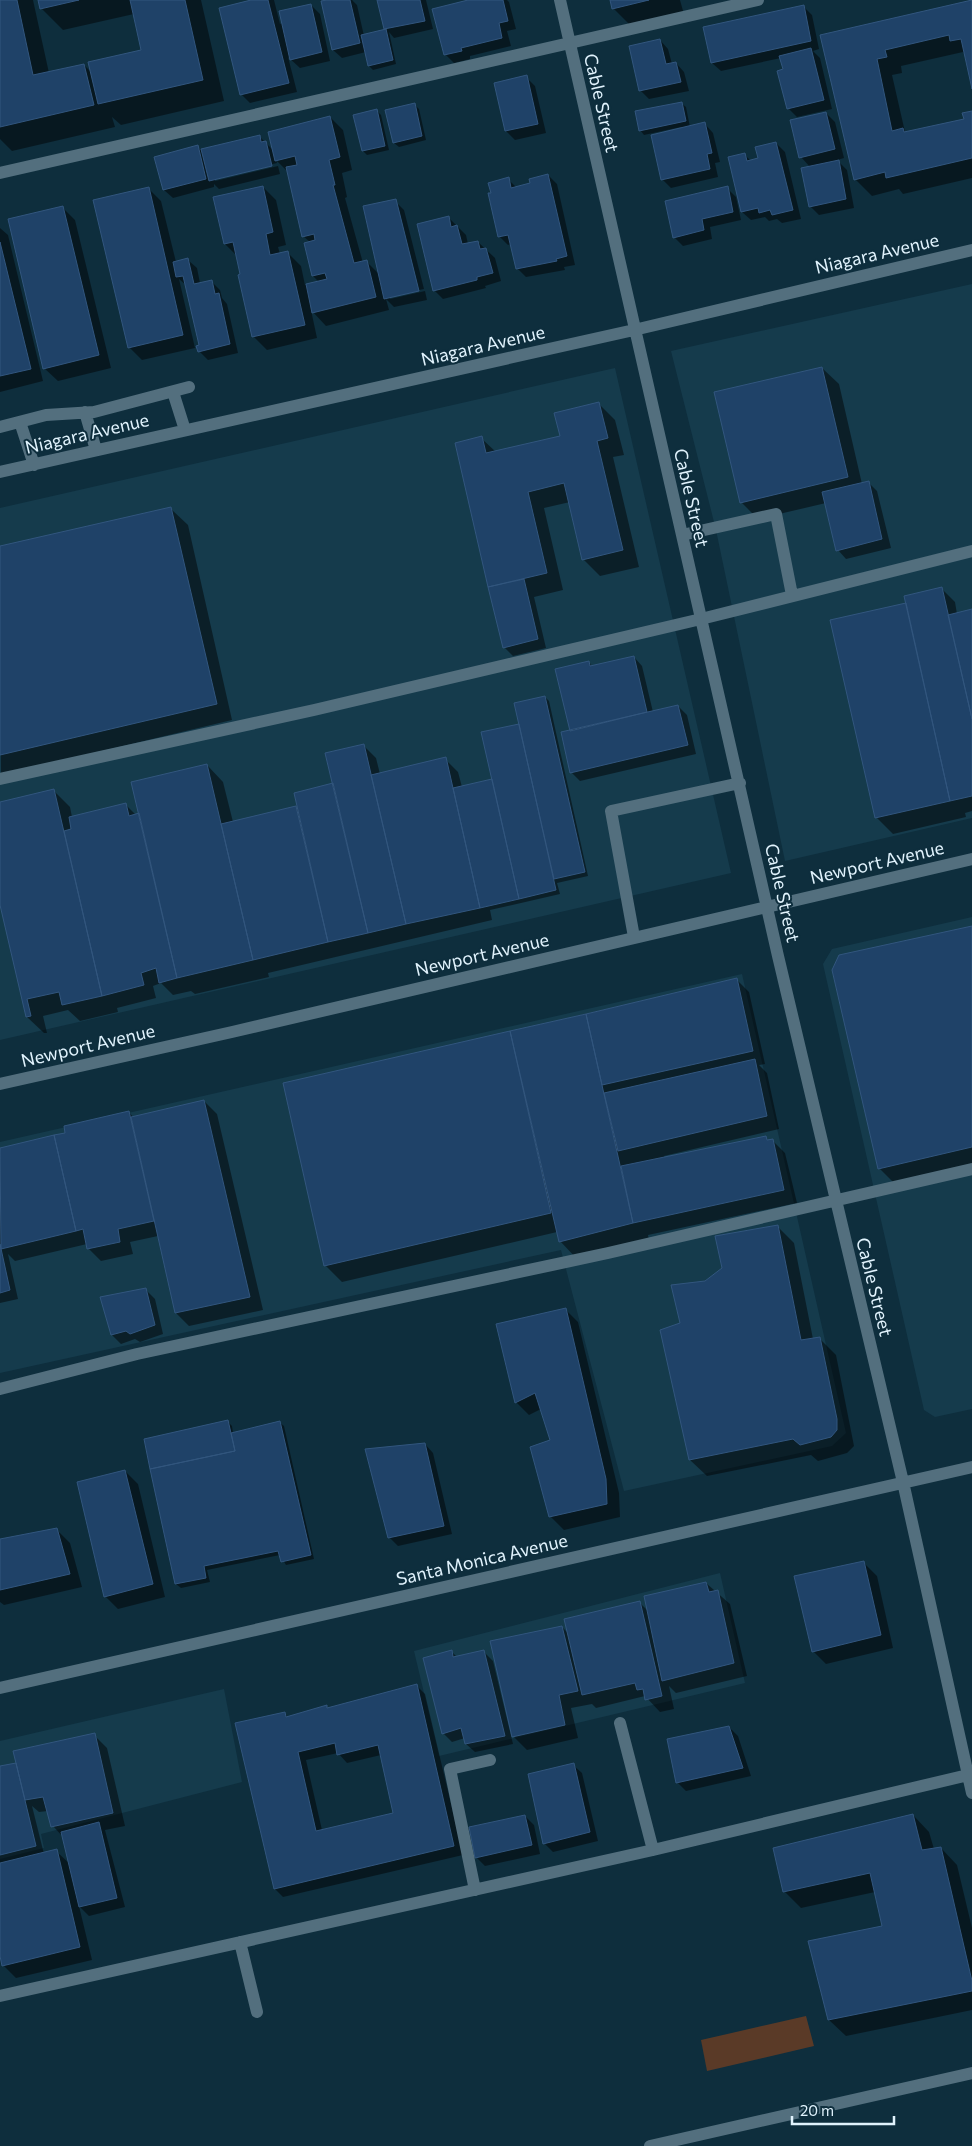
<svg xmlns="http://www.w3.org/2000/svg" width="972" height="2146" viewBox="0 0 972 2146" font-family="Commissioner,sans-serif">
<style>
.built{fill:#153b4c}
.green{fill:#5a3a27}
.shadow{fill:#0007;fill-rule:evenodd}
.building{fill:#1f4268;stroke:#32567e;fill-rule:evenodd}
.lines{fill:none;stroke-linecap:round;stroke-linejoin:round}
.minor{stroke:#536f7e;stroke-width:12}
.labels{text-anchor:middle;stroke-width:4;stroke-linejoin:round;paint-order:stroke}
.street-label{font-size:18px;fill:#e1f3fd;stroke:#0e2e3d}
</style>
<rect width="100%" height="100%" fill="#0e2e3d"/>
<path class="built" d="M972,284V818L785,861L716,530L671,351Z
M615,368L731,873L0,1040V508Z
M972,917V1409L935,1417L924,1410L823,964L832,949Z
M742,974L846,1433L832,1446L624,1491L561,1250L0,1373V1142Z
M720,1573L745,1683L439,1756L414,1651Z
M224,1689L242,1782L41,1834L44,1848L0,1859V1741Z"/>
<path class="green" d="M806,2016L814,2046L707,2071L701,2040Z"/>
<path class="shadow" d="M0,0H33L49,73L84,65L92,73L142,51L134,14L63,30L41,8L39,0H201L224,101L121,125L112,117L115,127L12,151L0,139Z
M253,0H274L280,24L311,5L320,14L330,61L300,68L288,57L297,92L250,103L241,94Z
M332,0H352L357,5L364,36L387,30L379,0H426L433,29L394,38L389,32L396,64L373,70L369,66L366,52L342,58L333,50Z
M473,0H507L509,2L516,29L507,31L511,46L470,56V59L454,63L445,54Z
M612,0H680L685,18L635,30L613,8Z
M972,1V83L966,55L963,52L901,66L902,73L892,75L905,132L965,120L972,112V178L903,194L899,189L872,196L855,179L821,36Z
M803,6L812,15L819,49L813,51L820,58L832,109L797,117L788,108L781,58L721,71L712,63Z
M660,40L668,49L672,64L676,63L684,72L689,91L649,99L640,90Z
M526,77L535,86L546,133L515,140L506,131Z
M681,103L686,107L690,127L705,124L713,133L720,162L715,163L718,177L671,188L662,179L681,127L644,135L640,130Z
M414,104L419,109L426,140L399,147L394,143L387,111Z
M377,111L381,115L389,150L367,155L363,151Z
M826,113L835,122L844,158L837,160L847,170L854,208L819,215L810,206V167L801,157Z
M330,117L343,130L352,170L342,173L347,197L345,198L363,263L367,262L380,275L395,201L404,210L424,289L390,296V299L425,291L427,300L394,307L386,299L389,310L326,326L311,310L317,338L267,350L254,337L239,276L242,275L238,257L225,244L263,187L276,200L286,245L278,247L280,254L288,253L301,266L305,285L319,282L313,276L305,244L310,242L303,236L288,172L276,160L277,163L215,178V181L278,166L280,174L219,189L214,184V187L173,198L164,190L197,147L201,150L259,136L274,151Z
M776,143L785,152L801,219L782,223L777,219L769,221L765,217L751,220L742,212L745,155L751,161L760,159Z
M548,175L557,184L575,265L564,267L565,270L526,277L517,268L511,244L508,245L499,236L492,193L508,179L517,188L531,184Z
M148,188L161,201L176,262L188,260L197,268L200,283L211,281L220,290L222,298L227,304L238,353L208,360L199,351L201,346L187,286L179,279L195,348L142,360L129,347Z
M727,188L736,197L741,220L710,227L712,239L683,246L674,237Z
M62,207L75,220L111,368L58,381L44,368Z
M449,218L466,235L468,244L478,242L495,258L501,281L485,286L486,288L443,299L434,290Z
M0,228L8,235L43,381L0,392Z
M822,368L839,384L862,484L868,482L877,491L891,548L846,559L838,550L826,503L758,519L741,502Z
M599,404L615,420L624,455L613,457L639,567L600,576L583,559L570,502L544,508L563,590L534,597L546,648L513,656L504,647L456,444L481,438L496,452L561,437Z
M171,509L188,525L232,720L1,775L0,548Z
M942,589L955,602L957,614L972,611V811L965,813L966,817L893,834L876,817L905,605Z
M634,657L642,666L653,712L678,706L687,715L696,754L580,781L571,772V732L589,662L593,667Z
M545,697L549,701L588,876L557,883L560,894L490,910L492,920L268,973L269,977L195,994L191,991L173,995L161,983L153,986L156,998L117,1008L118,1012L80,1021L68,1010L43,1016L47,1033H44L27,1017L0,900V803L54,791L70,807L72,817L125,804L136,815L207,765L223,782L233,822L298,807L334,784L363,745L376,758L380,774L445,759L458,772L462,787L494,779L521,725Z
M972,927V1167L896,1185L879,1168Z
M736,979L749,992L765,1064L759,1065L767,1073L779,1129L664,1156L665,1158L765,1137L769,1141L772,1140L785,1153L797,1203L648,1235L649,1240L576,1258L560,1241L557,1232L342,1282L325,1265L284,1084Z
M204,1101L217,1114L263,1310L189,1326L176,1313L158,1236L130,1242L133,1254L101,1261L88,1248L87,1244L15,1261L8,1254L18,1299L0,1303V1149L66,1134L129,1112L134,1118Z
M777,1226L794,1243L813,1339L819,1338L836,1355L854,1446L847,1453L818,1461L811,1455L707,1476L690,1460L682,1324L705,1282Z
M146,1290L155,1299L163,1334L140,1342L135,1339L121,1344L112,1335L102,1298Z
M565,1309L578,1322L619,1493L620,1517L564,1530L551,1517L532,1448L551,1441L541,1409L529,1415L516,1402Z
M228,1422L232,1426L233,1433L279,1422L284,1426L314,1559L286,1565L280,1555L207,1570L210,1582L181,1588L176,1584Z
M425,1444L433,1453L452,1534L398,1546L389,1537Z
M125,1471L138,1484L165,1597L118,1609L105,1596Z
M57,1530L70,1543L82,1587L4,1605L0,1602V1541Z
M864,1563L877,1576L893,1648L826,1664L813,1651Z
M706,1583L730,1604L747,1676L676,1693L669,1686L674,1709L660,1712L645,1696L596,1708L592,1704L571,1708L578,1738L527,1750L514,1737L562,1627L569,1634L640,1603L648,1611Z
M452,1652L457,1657L484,1652L493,1661L513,1744L475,1752L466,1744L465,1738L452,1742L443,1733Z
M416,1685L425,1694L463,1855L283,1897L275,1889L284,1713L289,1718L326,1706L329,1709ZM338,1753L347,1763L381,1755L395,1814L322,1830L306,1760Z
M729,1727L738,1736L751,1776L686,1791L677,1782Z
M94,1735L107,1748L125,1826L105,1830L125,1907L89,1916L79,1906L92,1960L16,1978L3,1965L0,1950V1768L17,1764ZM32,1806L39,1812L48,1811L53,1826L63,1837L70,1864L56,1851L44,1854Z
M573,1765L582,1773L598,1841L553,1852L544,1843Z
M913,1815L929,1832L934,1849L941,1848L957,1865L972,1928V2010L846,2036L829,2020L884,1927L875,1892L801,1908L784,1891Z
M525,1816L534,1825L540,1854L485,1866L476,1857Z"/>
<path class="building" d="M0,0H17L33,75L84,64L94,105L0,127Z
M38,0H79L40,9Z
M130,0H185L203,80L98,104L88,62L141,50Z
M251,0H268L289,83L240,95L219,8Z
M327,0H350L360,43L332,50L321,1Z
M377,0H420L425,21L384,29Z
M468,0H503L508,21L499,23L502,38L461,48L462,51L444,55L432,9Z
M610,0H649L612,9Z
M972,0V89L961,39L950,41L949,35L885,50L887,57L877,59L892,131L903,128L904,132L964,119L962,113L972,111V158L886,178L885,172L854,180L820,35Z
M311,4L322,52L290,60L279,11Z
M804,5L811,41L711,63L703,27Z
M386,29L393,60L368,66L361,35Z
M660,39L666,64L676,62L681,82L639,91L629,46Z
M811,48L824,100L787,109L777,71L783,69L779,56Z
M527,75L538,124L505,131L494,83Z
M682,102L686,121L639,131L635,111Z
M415,103L422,136L393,143L385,110Z
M377,109L385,146L362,151L353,115Z
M826,112L835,149L799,158L790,120Z
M330,116L340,157L329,160L335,185H333L354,263L367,260L376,297L312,313L306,284L327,279L325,273L312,276L304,243L315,240L314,234L302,237L286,167L297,165L295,156L275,161L268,132Z
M705,122L712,153L707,154L710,169L661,180L651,135Z
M260,135L261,142L266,141L272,166L209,181L201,149Z
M776,142L793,210L772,215L770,210L759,213L758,208L741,212L728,157L745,153L747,161L758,158L755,147Z
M198,145L206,179L163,190L154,157Z
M839,160L846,199L809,207L801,168Z
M548,174L567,256L556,259L557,261L516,269L508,235L498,237L488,193H491L488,183L509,177L511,188L530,183L529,179Z
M263,186L273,232L266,234L270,255L288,251L305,325L252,337L238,275L240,274L233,242L224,244L213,197Z
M728,186L733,212L702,219L704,230L673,238L665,201Z
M149,187L183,335L128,348L93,200Z
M396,199L419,291L384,299L363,206Z
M63,206L99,355L43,369L8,219Z
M449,216L451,227L457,225L462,244L478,241L480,249L486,248L493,273L477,277V280L433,291L417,224Z
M0,242L31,369L0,376Z
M188,258L194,284L212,280L215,294L219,293L230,344L198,352L196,346L199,345L183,276L176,277L173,262Z
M822,367L848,477L740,503L714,392Z
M599,402L608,438L597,441L623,550L582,560L564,483L528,492L547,573L488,587L455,443L482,436L486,453L560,436L554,413Z
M869,481L882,539L836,551L822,492Z
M171,507L217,704L0,755V546Z
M524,579L538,639L503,648L488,587Z
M942,587L972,719V796L950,801L904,596Z
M906,603L950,801L875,818L830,620Z
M972,609V719L948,615Z
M634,656L647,712L570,731L555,669L589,661L590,666Z
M545,696L585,872L554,879L514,703Z
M678,705L688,745L570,773L561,732Z
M519,724L556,890L519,899L481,732Z
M364,744L406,924L368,933L325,753Z
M446,757L480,908L406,924L371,775Z
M207,764L253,960L177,978L131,782Z
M492,779L519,899L480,908L453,788Z
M333,783L368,933L328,942L294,793Z
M54,789L102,996L62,1005L59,992L27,999L31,1016L26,1017L0,905V802Z
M126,803L129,816L139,813L177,978L159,983L156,968L141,973L144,985L102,996L64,831L71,829L69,817Z
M296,806L328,942L253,960L221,824Z
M972,926V1147L878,1169L832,970L839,955Z
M737,978L753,1051L602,1085L586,1014Z
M586,1014L633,1223L559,1242L510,1031Z
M510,1031L551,1213L324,1266L283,1083Z
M755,1059L767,1116L618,1151L604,1093Z
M204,1100L250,1297L175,1313L131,1117Z
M129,1111L154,1221L118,1229L120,1242L87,1249L83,1229L76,1231L54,1135L65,1133L64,1126Z
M54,1135L76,1231L1,1249L0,1148Z
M766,1136L767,1140L773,1139L784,1190L633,1223L621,1166Z
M778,1225L801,1340L820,1337L837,1419V1430L831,1437L800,1445L793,1439L689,1460L660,1330L680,1323L671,1285L705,1281L722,1268L715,1236Z
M0,1244L10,1290L0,1293Z
M146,1288L155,1325L130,1334L126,1331L111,1335L100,1297Z
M566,1308L606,1479L607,1504L549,1517L530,1447L550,1440L535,1393L515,1403L496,1324Z
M228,1420L235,1451L150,1469L144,1439Z
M280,1421L311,1555L281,1562L278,1551L204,1566L206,1578L175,1584L150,1469L235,1451L231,1433Z
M425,1443L444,1526L388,1538L365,1449Z
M125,1470L153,1584L104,1597L77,1482Z
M57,1528L70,1574L0,1590V1539Z
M864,1561L881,1635L812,1652L794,1576Z
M706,1582L709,1592L718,1590L734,1663L662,1681L644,1596Z
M640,1601L662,1696L645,1700L643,1689L637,1690L635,1683L582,1695L564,1619Z
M562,1626L578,1691L559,1695L565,1725L512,1737L490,1641Z
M452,1650L453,1657L484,1650L505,1736L465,1744L461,1728L442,1734L423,1658Z
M417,1684L454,1846L274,1889L235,1723L285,1712L286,1717L327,1705V1708ZM335,1743L337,1755L378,1745L393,1813L316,1831L298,1752Z
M729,1726L743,1768L676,1783L667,1739Z
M95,1733L113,1813L51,1827L43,1797L25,1800L13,1751Z
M16,1763L36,1846L0,1855V1766Z
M574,1763L590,1832L543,1844L528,1774Z
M913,1814L922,1850L941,1847L972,1981V1991L828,2020L808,1941L882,1926L870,1873L783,1892L773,1848Z
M525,1815L532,1845L475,1858L469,1827Z
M99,1822L117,1898L79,1907L61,1832Z
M57,1849L80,1947L2,1966L0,1956V1863Z"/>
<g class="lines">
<path class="minor" d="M560,0L778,956L903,1482L972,1793
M0,173L758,0
M173,392L185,430
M85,412L96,450
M20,422L34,465
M0,427L46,415L94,412L189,387
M0,472L634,330L972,250
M682,535L776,514L792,595
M0,779L314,710L701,619L972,551
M634,937L611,811L740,783
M0,1084L232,1032L972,859
M0,1389L137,1354L608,1253L972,1169
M0,1688L972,1467
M620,1723L653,1850
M475,1890L450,1769L490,1760
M240,1942L257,2012
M0,1996L653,1850L972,1774
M650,2146L972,2073"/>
</g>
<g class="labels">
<g class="street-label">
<text transform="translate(601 103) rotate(77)" y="6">Cable Street</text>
<text transform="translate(877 254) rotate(-13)" y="6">Niagara Avenue</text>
<text transform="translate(483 346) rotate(-13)" y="6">Niagara Avenue</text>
<text transform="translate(87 434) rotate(-13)" y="6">Niagara Avenue</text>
<text transform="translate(691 498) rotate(77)" y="6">Cable Street</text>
<text transform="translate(877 863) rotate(-13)" y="6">Newport Avenue</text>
<text transform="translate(782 893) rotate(77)" y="6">Cable Street</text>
<text transform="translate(482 955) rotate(-13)" y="6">Newport Avenue</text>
<text transform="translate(88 1046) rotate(-13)" y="6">Newport Avenue</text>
<text transform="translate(874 1287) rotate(76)" y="6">Cable Street</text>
<text transform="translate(482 1560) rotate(-13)" y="6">Santa Monica Avenue</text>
</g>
</g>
<path d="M792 2116v8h102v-8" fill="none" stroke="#e1f3fd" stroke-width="2.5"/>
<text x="800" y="2116" font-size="15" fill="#e1f3fd" stroke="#0e2e3d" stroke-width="4" paint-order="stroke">20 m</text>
</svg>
